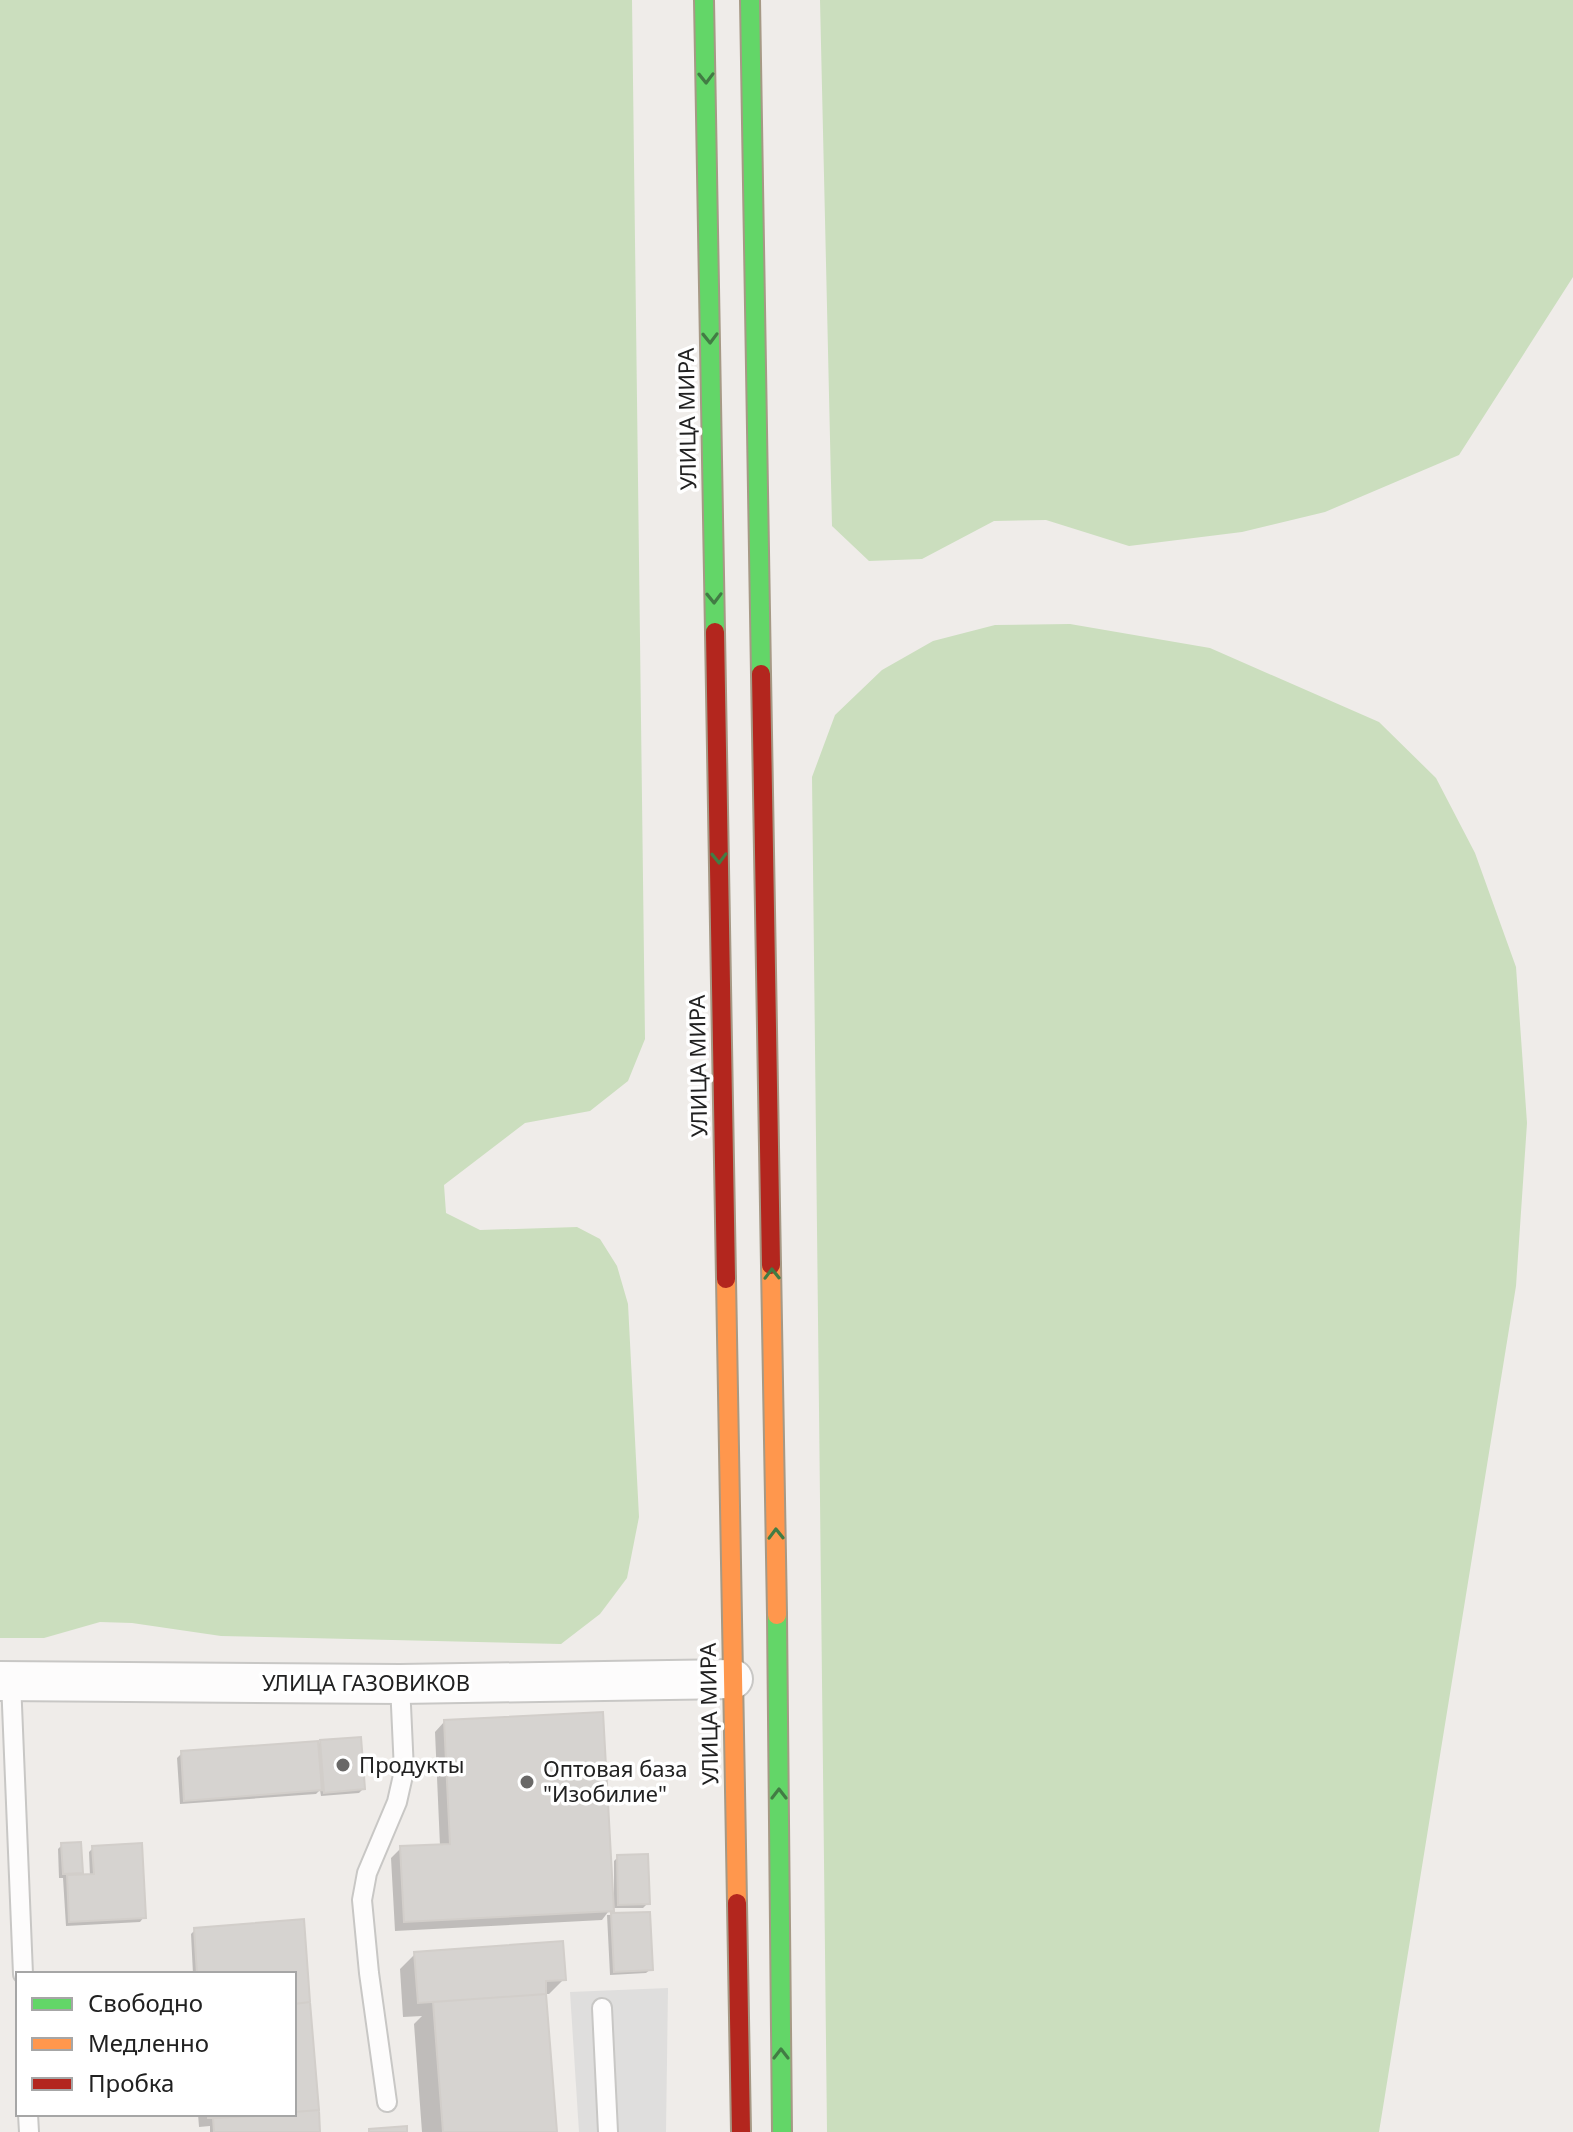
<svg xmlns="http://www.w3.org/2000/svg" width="1573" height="2132" viewBox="0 0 1573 2132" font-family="'Noto Sans',sans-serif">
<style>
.forest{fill:#cbdebe}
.parking{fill:#dfdedd}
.shadow{fill:#0003}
.building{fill:#d6d3d0;stroke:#d2ceca;stroke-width:2}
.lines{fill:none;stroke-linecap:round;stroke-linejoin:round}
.lane-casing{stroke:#c8c7c5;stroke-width:22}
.street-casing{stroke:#c8c7c5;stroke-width:42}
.fast-casing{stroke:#a69985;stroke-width:22}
.slow-casing{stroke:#a69985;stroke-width:22}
.jam-casing{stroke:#a69985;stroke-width:22}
.lane{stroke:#fdfcfc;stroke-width:18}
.street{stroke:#fdfcfc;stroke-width:38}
.fast{stroke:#63d668;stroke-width:18}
.slow{stroke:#ff974d;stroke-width:18}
.jam{stroke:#b3261e;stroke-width:18}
.oneway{stroke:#427c44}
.poi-dot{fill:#696867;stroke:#fff;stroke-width:3}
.labels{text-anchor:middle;stroke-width:7;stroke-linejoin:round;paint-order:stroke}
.street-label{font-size:22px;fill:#212121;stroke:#fff}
.poi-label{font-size:22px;fill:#212121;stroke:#fff;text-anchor:start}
</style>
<rect width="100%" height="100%" fill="#efece9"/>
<path class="forest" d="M0,0H632L645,1039L628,1081L590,1111L525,1123L444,1185L446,1213L480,1230L577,1227L600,1239L617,1266L628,1304L639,1517L627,1578L600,1614L561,1644L221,1636L132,1623L100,1622L44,1638H0Z
M820,0H1573V277L1459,455L1325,512L1242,532L1129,546L1046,520L994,521L922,559L869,561L832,526Z
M1070,624L1210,648L1379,722L1436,778L1475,853L1516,967L1527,1123L1516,1286L1379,2132H827L812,777L835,715L882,670L933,641L995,625Z"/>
<path class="parking" d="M668,1988L666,2132H579L570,1992Z"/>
<path class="shadow" d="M444,1722L611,1894H614V1861L618,1857L648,1903L643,1908H611L602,1920L395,1931L391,1858L401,1848L440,1846L435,1732Z
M321,1742L363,1789L359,1793L321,1796L320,1790L316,1794L180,1804L177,1758L182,1753L317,1746Z
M62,1845L81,1872L76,1877L90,1876L89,1852L93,1848L144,1917L140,1922L66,1926L63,1878H59L58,1849Z
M648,1914L651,1969L646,1973L610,1975L607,1915Z
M302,1921L318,2132H210V2126L199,2127L198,2114H294V1974H193L191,1934L195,1930Z
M415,1954L564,1979L549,1994H544L555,2132H422L414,2024L422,2016L403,2017L400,1969Z"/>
<path class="building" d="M603,1712L614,1911L404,1922L400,1846L450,1844L444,1720Z
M361,1737L365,1789L324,1793L320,1740Z
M318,1741L322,1790L184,1801L181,1751Z
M81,1842L83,1873L63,1874L61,1843Z
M142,1843L146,1918L69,1922L67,1875L94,1874L92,1846Z
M648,1854L650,1904L618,1905L617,1855Z
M650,1912L653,1970L614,1972L611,1913Z
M304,1919L310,2002L294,2004V1974H197L194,1928Z
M563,1941L566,1980L546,1981V1994L418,2003L414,1952Z
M546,1994L557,2132H443L433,2002Z
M310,2002L319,2110L294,2112V2004Z
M319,2110L320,2132H214L213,2118L294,2114V2112Z
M208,2114H266L208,2118Z
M407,2126V2132H369V2129Z"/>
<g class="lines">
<g class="lane-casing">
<path id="lane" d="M11,1681L23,1974
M602,2008L608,2132
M387,2102L369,1973L362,1900L367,1873L397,1802L404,1771L400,1684
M28,2114L29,2132"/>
</g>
<g class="street-casing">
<path id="street" d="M0,1681L400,1684L733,1679"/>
</g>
<g class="fast-casing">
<path id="fast" d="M704,0L715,632
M750,0L761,674
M777,1615L782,2132"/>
</g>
<g class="slow-casing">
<path id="slow" d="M771,1265L777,1615
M726,1279L737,1903"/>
</g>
<g class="jam-casing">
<path id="jam" d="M715,632L726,1279
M761,674L771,1265
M737,1903L741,2132"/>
</g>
<use href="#lane" class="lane"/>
<use href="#street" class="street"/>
<use href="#fast" class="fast"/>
<use href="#slow" class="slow"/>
<use href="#jam" class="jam"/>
</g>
<defs><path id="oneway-chevron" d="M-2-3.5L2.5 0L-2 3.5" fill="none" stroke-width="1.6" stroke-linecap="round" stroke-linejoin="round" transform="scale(2)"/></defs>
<g class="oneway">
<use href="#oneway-chevron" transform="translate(706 78) rotate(89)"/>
<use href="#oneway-chevron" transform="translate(710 338) rotate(89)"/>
<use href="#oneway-chevron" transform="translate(714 598) rotate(89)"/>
<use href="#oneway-chevron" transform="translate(719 858) rotate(89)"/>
<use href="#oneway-chevron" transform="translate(772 1274) rotate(-91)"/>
<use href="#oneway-chevron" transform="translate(776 1534) rotate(-91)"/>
<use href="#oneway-chevron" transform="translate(779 1794) rotate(-90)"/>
<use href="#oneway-chevron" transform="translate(781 2054) rotate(-90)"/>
</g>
<g class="poi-dot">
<circle cx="343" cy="1765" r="8"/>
<circle cx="527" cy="1782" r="8"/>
</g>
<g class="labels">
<g class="street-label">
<text transform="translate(687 419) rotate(-91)" y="8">УЛИЦА МИРА</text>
<text transform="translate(698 1066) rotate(-91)" y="8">УЛИЦА МИРА</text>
<text x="366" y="1691">УЛИЦА ГАЗОВИКОВ</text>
<text transform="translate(709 1714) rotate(-91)" y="8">УЛИЦА МИРА</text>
</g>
<g class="poi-label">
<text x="359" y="1773">Продукты</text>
<text x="543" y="1777">Оптовая база<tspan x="543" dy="25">"Изобилие"</tspan></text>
</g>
</g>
<rect x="16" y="1972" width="280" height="144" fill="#ffffff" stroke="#a6a6a6" stroke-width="2"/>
<rect x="32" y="1998" width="40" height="12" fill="#63d668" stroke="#a6a6a6" stroke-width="2"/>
<text x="88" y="2012" font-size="24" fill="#212121">Свободно</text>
<rect x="32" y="2038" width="40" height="12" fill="#ff974d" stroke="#a6a6a6" stroke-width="2"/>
<text x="88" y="2052" font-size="24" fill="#212121">Медленно</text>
<rect x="32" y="2078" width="40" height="12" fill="#b3261e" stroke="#a6a6a6" stroke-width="2"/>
<text x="88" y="2092" font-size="24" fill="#212121">Пробка</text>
</svg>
